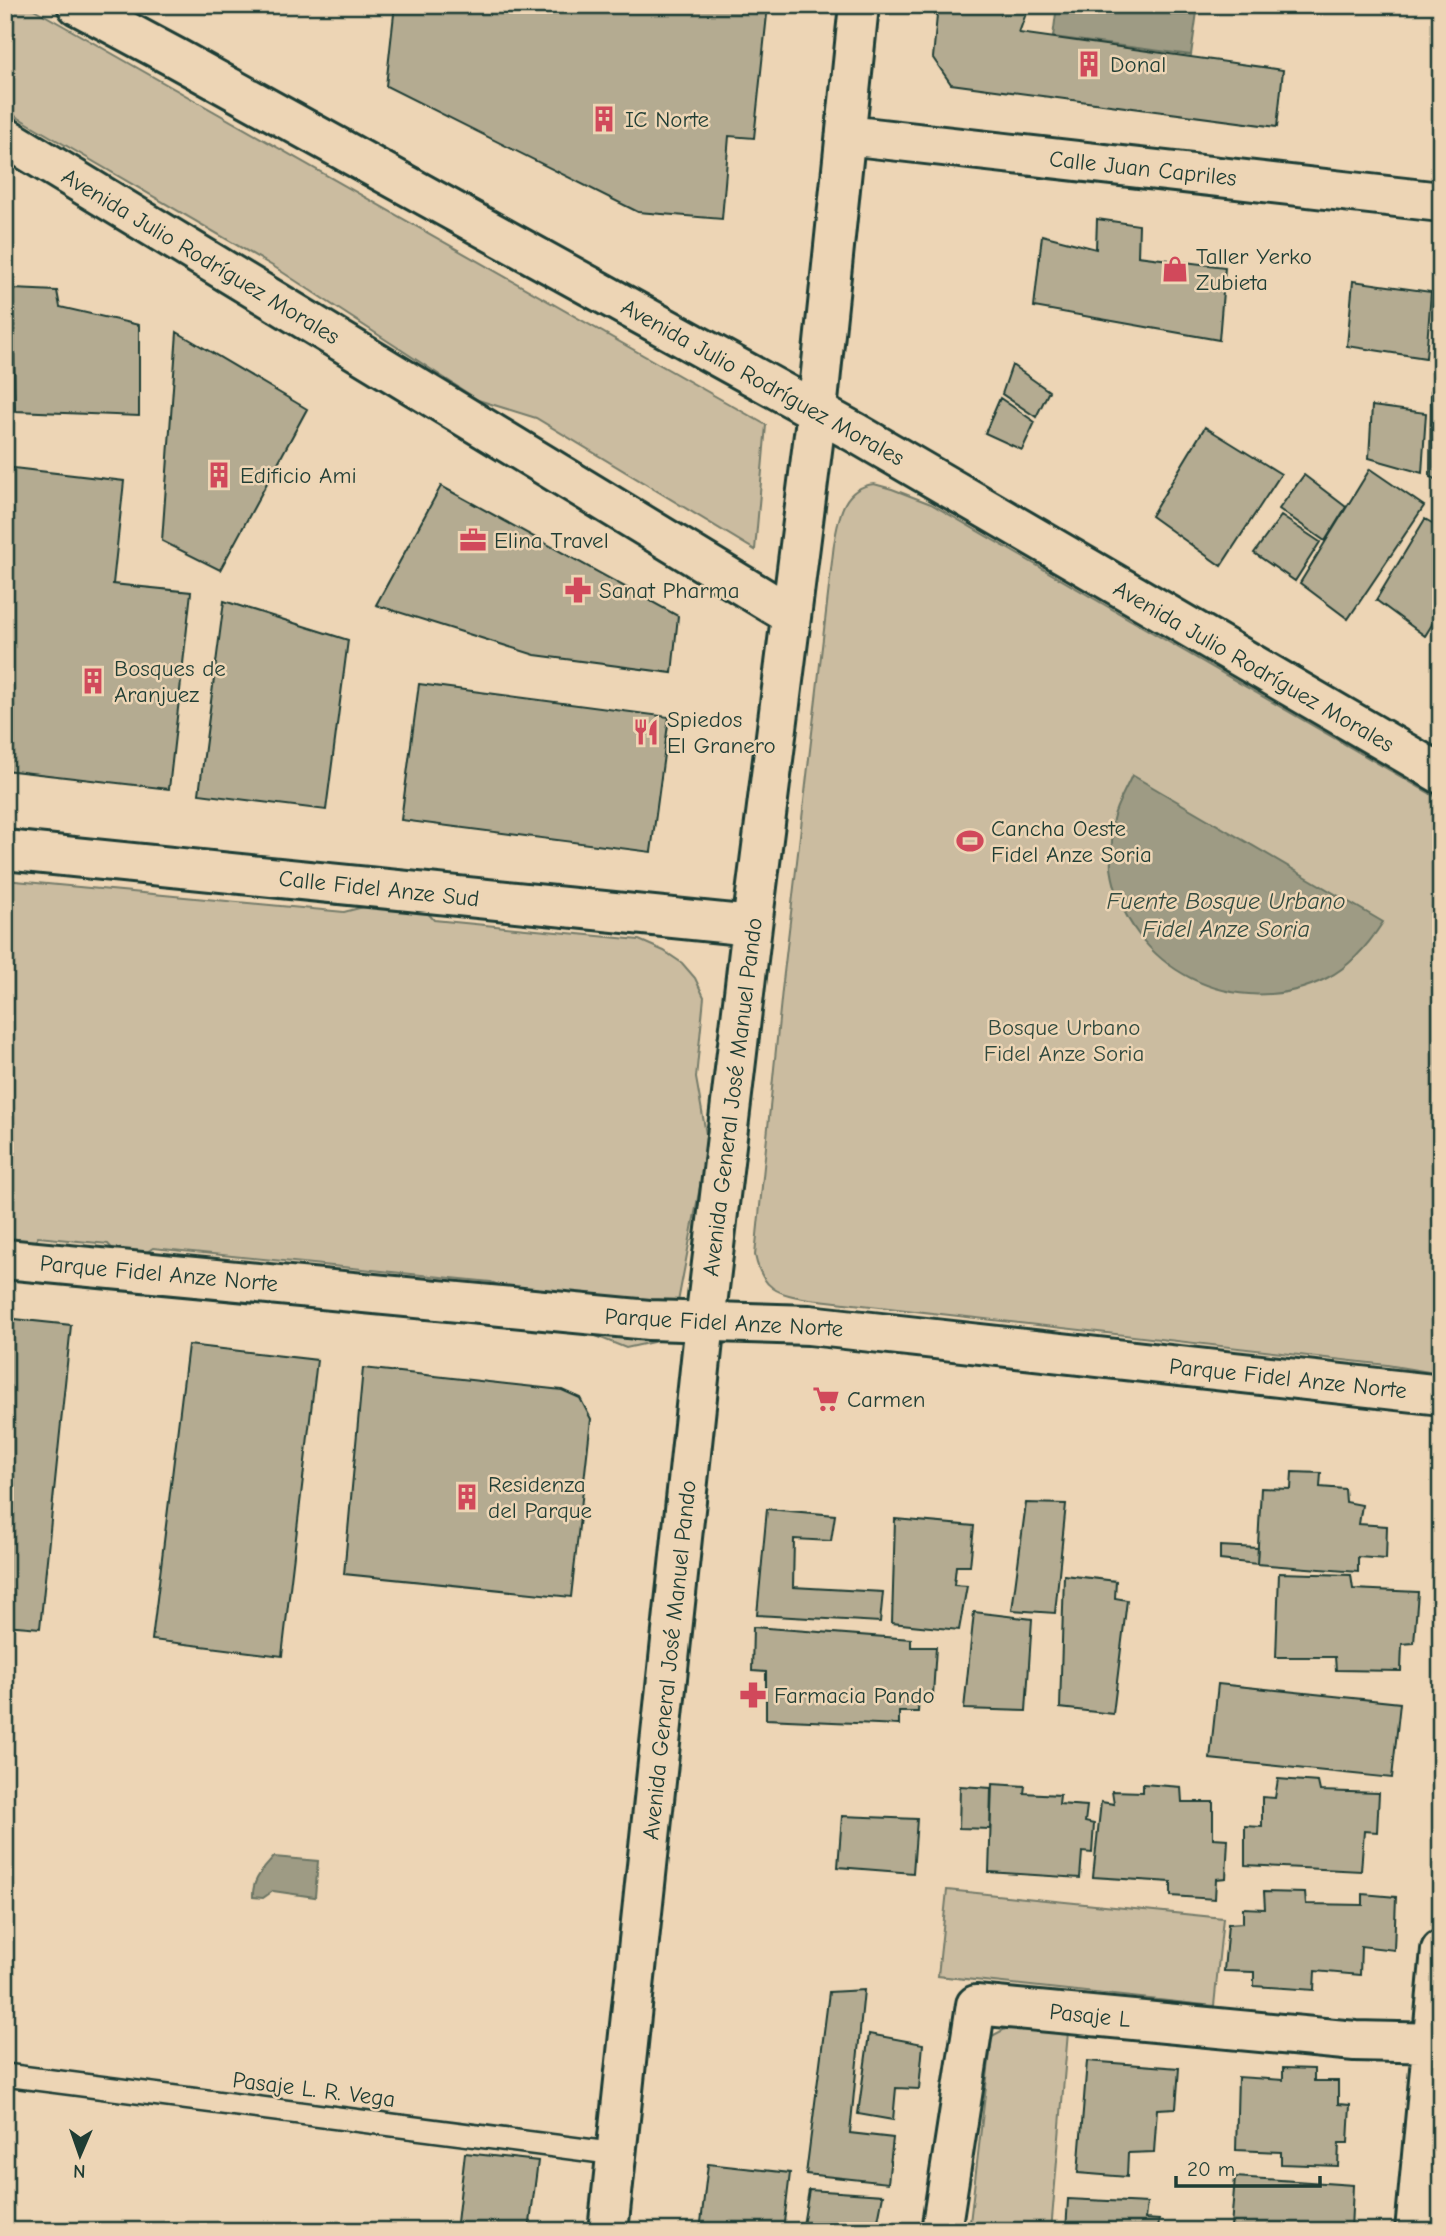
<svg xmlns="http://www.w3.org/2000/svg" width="1446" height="2236" viewBox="0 0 1446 2236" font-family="'Comic Neue',sans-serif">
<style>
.green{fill:#cbbca0;stroke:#757c6a;stroke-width:2}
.water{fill:#9e9b84;stroke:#6b7564;stroke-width:2}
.building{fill:#b4ab91;stroke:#1f3d34;stroke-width:2}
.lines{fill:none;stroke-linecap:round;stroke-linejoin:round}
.lane-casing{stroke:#1f3d34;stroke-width:26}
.street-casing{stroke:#1f3d34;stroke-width:44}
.secondary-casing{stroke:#1f3d34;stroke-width:44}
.lane{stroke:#edd5b5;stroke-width:21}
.street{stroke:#edd5b5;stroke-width:38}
.secondary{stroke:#edd5b5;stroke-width:38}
.labels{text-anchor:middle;stroke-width:5;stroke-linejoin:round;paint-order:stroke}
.poi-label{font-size:23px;fill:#1f3d34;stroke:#edd5b5;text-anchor:start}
.street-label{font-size:23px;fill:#1f3d34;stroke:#edd5b5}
.park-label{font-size:23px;fill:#304a3f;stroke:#edd5b5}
.water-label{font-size:24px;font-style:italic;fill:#324b40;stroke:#edd5b5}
</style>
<rect width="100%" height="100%" fill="#edd5b5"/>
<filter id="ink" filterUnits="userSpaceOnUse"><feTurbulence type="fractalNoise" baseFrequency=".0143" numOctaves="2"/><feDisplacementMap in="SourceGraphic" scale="14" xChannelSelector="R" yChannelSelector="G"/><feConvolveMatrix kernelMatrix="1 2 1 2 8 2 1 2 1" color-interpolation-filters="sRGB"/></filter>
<g filter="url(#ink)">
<path class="green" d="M5,5H27L32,8L766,425L755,550L536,418L478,400L276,268L5,110Z
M874,484L892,489L931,504L1441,800V1374L1387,1365L810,1299C778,1294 762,1290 755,1255L782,990L834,544C839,517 842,488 874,484Z
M5,880L344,912L383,902L425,910L434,920L639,940L664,951L682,963L695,978L704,997L696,1078L708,1145L677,1307L665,1335L653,1342L626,1348L591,1334L522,1294L491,1282L153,1248L135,1260L118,1255L108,1244L38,1237L28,1255L5,1265Z
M947,1890L1223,1918L1214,2006L938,1976Z
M1007,2028L1068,2032L1051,2231H969L992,2036Z"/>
<path class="water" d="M1057,5H1198L1191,55L1053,37Z
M1132,775L1383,922C1369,944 1351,966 1327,978C1237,1024 1126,969 1111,868C1110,859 1112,849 1112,841C1113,834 1112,826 1113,819C1116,805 1126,789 1132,775Z
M274,1857L318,1861L315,1897L273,1891L263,1898L253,1897C252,1879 263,1870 274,1857Z"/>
<path class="building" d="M395,5H768L754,138L729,136L722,219L638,212L386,86Z
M938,5H1029L1019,33L1283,70L1277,127L951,84L933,58Z
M1097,219L1139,225L1138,256L1225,267L1219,340L1034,307L1042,235L1096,249Z
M1353,281L1431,292L1426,358L1347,346Z
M13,289L57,291L60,307L139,325V416L15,411Z
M177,332L307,409L220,570L162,541Z
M1012,365L1049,391L1036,417L1002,394Z
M1431,391L1441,394V481L1430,477Z
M1000,398L1035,422L1022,450L985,433Z
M1372,406L1426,413L1422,473L1369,458Z
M1205,427L1281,474L1221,566L1151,516Z
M5,467L124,481L113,584L191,592L169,789L5,770Z
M1370,469L1424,506L1348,619L1300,583Z
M1304,475L1346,507L1325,541L1279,509Z
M441,486L678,616L672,673L535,655L376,605Z
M1281,516L1320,542L1295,581L1254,553Z
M1425,519L1441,528V610L1425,636L1376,600Z
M224,601L348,640L326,810L199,794Z
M419,684L669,717L651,852L401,820Z
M5,1318L71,1325L40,1628L5,1625Z
M188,1345L317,1360L282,1656L152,1640Z
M363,1368L562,1390L580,1398L591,1419L571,1597L344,1574Z
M1292,1472L1321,1473L1320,1487L1345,1489L1346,1502L1362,1505L1359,1524L1387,1526L1386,1559L1358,1557V1572L1257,1564L1261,1488L1291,1489Z
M1026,1503L1066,1504L1055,1613L1012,1610Z
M767,1509L835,1515L831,1541L794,1539L793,1587L883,1592L880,1622L757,1615Z
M895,1519L974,1526L970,1566H956L954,1585L967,1586L959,1630L892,1623Z
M1220,1546L1258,1548L1257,1564L1220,1560Z
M1279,1573L1351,1575L1353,1589L1418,1592L1414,1643L1402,1644L1401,1671L1336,1670L1335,1657H1276Z
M1064,1575L1116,1581L1115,1598L1127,1600L1113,1714L1060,1708Z
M974,1612L1032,1619L1026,1711L964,1709Z
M753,1627L911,1639V1647H936L933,1695L919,1696L918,1712H899V1725L766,1719V1672L752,1671Z
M1218,1684L1400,1703L1392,1778L1210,1759Z
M1278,1779L1318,1782L1320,1791L1379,1793L1377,1832L1364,1831L1361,1871L1245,1865V1826L1262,1827V1797L1275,1798Z
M992,1784L1025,1786L1024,1793L1060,1795L1059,1804L1087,1806L1085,1822L1094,1824L1092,1853L1082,1852L1080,1878L989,1872Z
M1143,1784L1181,1787L1182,1802H1213V1838L1228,1839L1226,1878L1216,1879L1215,1899L1171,1896V1882L1093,1877L1101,1802L1114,1804L1112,1791L1143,1792Z
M960,1786L991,1788L990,1829L959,1828Z
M842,1816L917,1819L913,1873L838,1867Z
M1264,1892L1305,1893L1306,1904L1363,1905V1894L1396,1897L1394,1950L1361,1946L1360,1975L1315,1971L1314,1990L1254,1986V1972L1224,1971L1228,1924L1243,1923V1908L1265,1909Z
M864,1990L850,2133L893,2138L888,2183L806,2174L829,1992Z
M869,2034L923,2044L919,2089L896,2088L893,2120L858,2114Z
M1087,2061L1179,2068L1176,2108L1157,2109L1154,2152L1128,2153L1127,2177L1078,2173Z
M1283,2068L1314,2069V2081H1338V2104L1350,2105L1348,2143H1339L1338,2166L1281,2164V2152L1236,2150L1238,2077L1283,2080Z
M465,2153L538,2161L529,2231H456Z
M708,2164L790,2173L783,2231H700Z
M1235,2177L1353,2185L1351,2231H1256V2228L1231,2227Z
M809,2190L883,2195L876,2231H802Z
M1068,2199L1147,2203L1145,2219L1159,2220L1158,2231H1066Z"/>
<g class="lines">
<g class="lane-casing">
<path id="lane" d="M5,2075L617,2154"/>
</g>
<g class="street-casing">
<path id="street" d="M846,135L1441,202
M5,137L791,615
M5,850L752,926
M608,2231L705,1322L752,926L817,411L859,5
M941,2231L976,2005L1355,2041L1441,2043
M1415,2231L1441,1950"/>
</g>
<g class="secondary-casing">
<path id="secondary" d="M77,5L176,58L856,433L1441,774
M5,1259L649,1320L809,1325L1441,1395"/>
</g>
<use href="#lane" class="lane"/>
<use href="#street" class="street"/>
<use href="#secondary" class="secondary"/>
</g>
</g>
<defs>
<g id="building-bare" transform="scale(2.1)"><path d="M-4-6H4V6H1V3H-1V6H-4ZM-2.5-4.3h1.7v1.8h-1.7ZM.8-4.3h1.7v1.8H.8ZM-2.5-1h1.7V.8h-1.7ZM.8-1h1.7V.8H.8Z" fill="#d1495b" stroke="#edd5b5" stroke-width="2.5" paint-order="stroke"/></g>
<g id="shop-bare" transform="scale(2.1)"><path d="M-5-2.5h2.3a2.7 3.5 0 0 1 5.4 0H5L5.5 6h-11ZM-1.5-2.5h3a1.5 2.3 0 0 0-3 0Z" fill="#d1495b" stroke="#edd5b5" stroke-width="2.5" paint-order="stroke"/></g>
<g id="office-bare" transform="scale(2.1)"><path d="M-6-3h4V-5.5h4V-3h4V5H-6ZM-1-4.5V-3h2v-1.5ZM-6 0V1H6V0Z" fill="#d1495b" stroke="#edd5b5" stroke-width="2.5" paint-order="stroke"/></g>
<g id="pharmacy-bare" transform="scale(2.1)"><path d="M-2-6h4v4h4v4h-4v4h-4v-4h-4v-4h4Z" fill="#d1495b" stroke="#edd5b5" stroke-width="2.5" paint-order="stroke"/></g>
<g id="restaurant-bare" transform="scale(2.1)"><path d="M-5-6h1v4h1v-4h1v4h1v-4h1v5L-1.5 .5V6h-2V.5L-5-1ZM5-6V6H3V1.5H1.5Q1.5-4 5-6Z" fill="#d1495b" stroke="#edd5b5" stroke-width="2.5" paint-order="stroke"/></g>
<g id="stadium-bare" transform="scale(2.1)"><path d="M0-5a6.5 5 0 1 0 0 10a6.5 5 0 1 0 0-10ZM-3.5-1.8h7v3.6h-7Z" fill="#d1495b" stroke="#edd5b5" stroke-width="2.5" paint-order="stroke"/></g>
<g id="supermarket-bare" transform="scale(2.1)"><path d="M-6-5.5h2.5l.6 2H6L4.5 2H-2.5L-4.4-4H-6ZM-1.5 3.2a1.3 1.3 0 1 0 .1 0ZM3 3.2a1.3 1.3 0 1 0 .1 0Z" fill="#d1495b" stroke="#edd5b5" stroke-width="2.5" paint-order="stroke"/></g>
</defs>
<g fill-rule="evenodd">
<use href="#building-bare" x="1089" y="64"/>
<use href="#building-bare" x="604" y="119"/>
<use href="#shop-bare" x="1175" y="269"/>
<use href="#building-bare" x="219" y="475"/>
<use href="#office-bare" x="473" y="540"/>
<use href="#pharmacy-bare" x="578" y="590"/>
<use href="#building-bare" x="93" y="681"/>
<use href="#restaurant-bare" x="646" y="732"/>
<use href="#stadium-bare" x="970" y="841"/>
<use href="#supermarket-bare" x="826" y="1399"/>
<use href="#building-bare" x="467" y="1497"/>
<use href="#pharmacy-bare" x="753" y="1695"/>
</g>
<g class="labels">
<g class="poi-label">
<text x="1110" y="72">Donal</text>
<text x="625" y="127">IC Norte</text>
<text x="1196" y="264">Taller Yerko<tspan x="1196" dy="26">Zubieta</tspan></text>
<text x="240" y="483">Edificio Ami</text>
<text x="494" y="548">Elina Travel</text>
<text x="599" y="598">Sanat Pharma</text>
<text x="114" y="676">Bosques de<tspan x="114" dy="26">Aranjuez</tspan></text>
<text x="667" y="727">Spiedos<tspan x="667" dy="26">El Granero</tspan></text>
<text x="991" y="836">Cancha Oeste<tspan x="991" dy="26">Fidel Anze Soria</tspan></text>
<text x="847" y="1407">Carmen</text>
<text x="488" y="1492">Residenza<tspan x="488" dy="26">del Parque</tspan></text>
<text x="774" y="1703">Farmacia Pando</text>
</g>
<g class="street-label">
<text transform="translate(1143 168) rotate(6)" y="8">Calle Juan Capriles</text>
<text transform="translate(201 256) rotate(31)" y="8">Avenida Julio Rodríguez Morales</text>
<text transform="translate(763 382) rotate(29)" y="8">Avenida Julio Rodríguez Morales</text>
<text transform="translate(1254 666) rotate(30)" y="8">Avenida Julio Rodríguez Morales</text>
<text transform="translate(379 888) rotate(6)" y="8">Calle Fidel Anze Sud</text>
<text transform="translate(732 1097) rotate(-83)" y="8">Avenida General José Manuel Pando</text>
<text transform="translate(159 1273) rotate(5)" y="8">Parque Fidel Anze Norte</text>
<text transform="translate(724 1322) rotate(3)" y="8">Parque Fidel Anze Norte</text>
<text transform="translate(1288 1378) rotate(6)" y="8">Parque Fidel Anze Norte</text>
<text transform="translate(669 1660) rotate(-84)" y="8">Avenida General José Manuel Pando</text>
<text transform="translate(1090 2015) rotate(6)" y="8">Pasaje L</text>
<text transform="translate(314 2089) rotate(7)" y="8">Pasaje L. R. Vega</text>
</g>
<g class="park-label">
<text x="1064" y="1035">Bosque Urbano<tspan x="1064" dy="26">Fidel Anze Soria</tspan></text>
</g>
<g class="water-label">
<text x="1226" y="909">Fuente Bosque Urbano<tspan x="1226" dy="28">Fidel Anze Soria</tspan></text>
</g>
</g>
<rect width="1446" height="2236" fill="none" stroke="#edd5b5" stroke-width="28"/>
<rect x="14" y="14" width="1418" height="2208" fill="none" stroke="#1f3d34" stroke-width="2.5" filter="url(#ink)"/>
<g transform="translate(80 2155) rotate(182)" stroke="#edd5b5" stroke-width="5" paint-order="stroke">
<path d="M0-5L12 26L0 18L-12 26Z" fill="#1f3d34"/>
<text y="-10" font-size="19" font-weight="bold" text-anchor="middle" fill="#1f3d34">N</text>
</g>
<path d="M1176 2176v10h144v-10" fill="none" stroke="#1f3d34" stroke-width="3.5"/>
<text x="1187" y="2176" font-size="21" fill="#1f3d34" stroke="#edd5b5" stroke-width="5" paint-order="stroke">20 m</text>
</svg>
